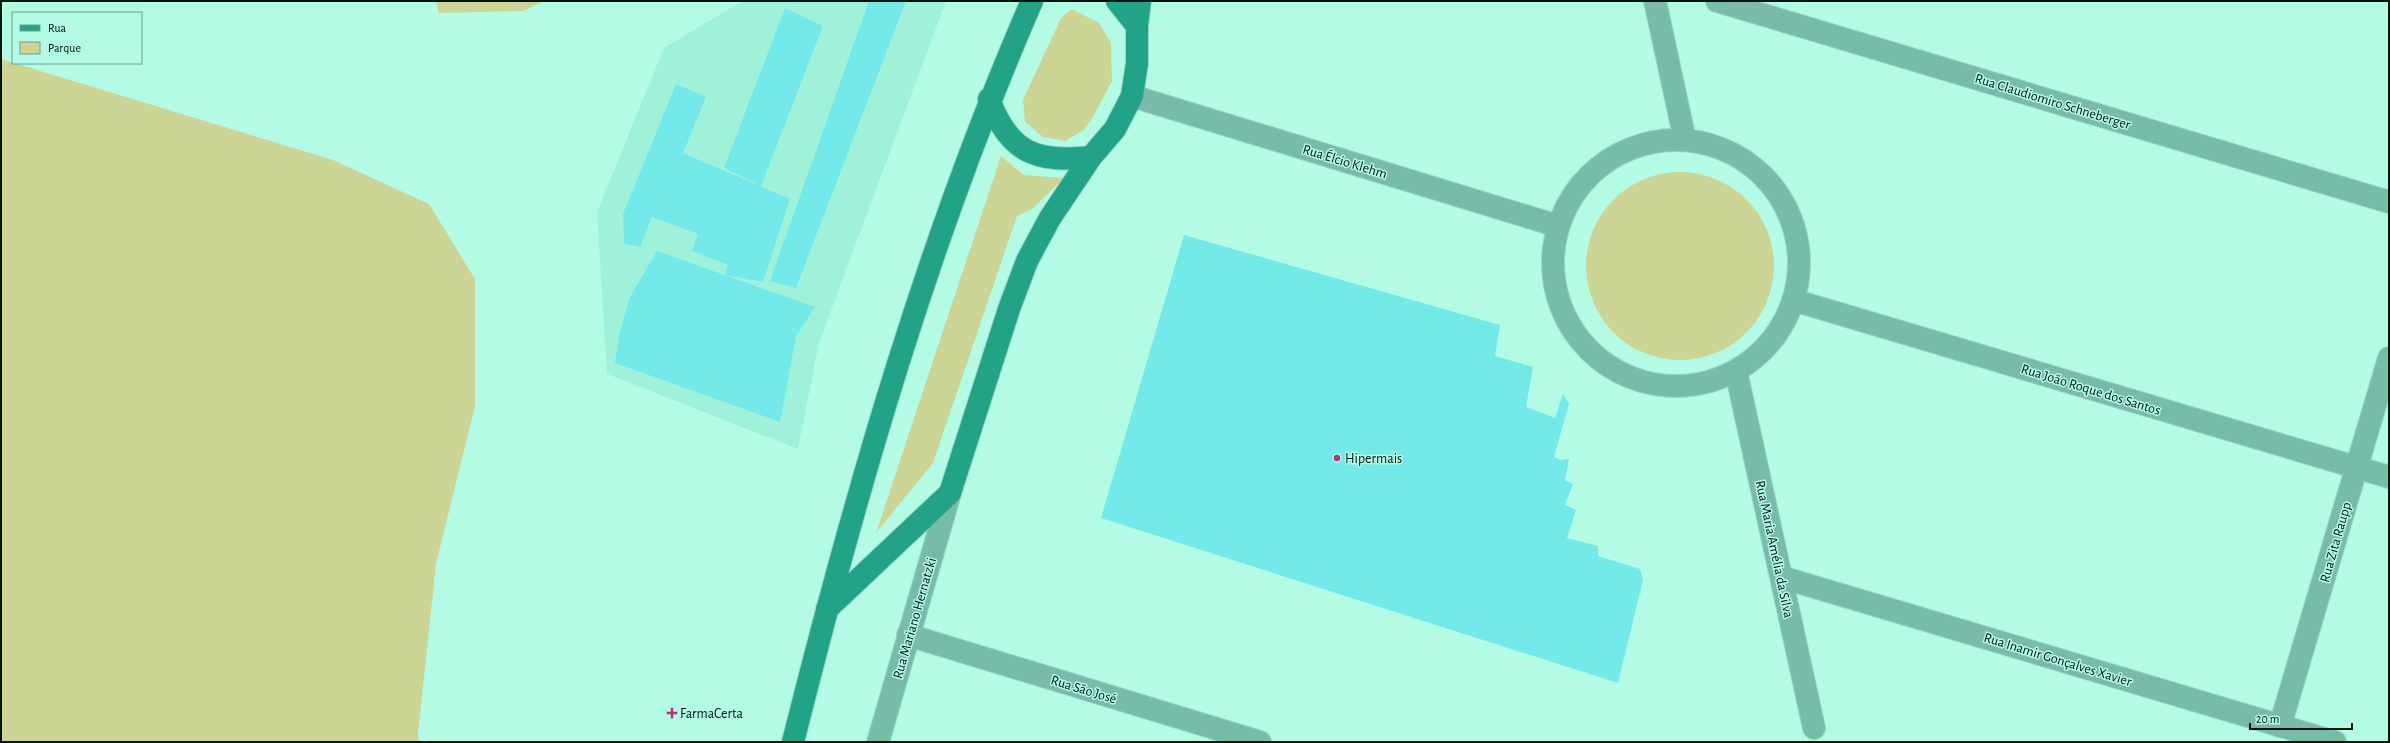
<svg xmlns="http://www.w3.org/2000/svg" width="2390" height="743" viewBox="0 0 2390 743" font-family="'Alegreya Sans',sans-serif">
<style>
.built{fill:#a0f1da}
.green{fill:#ccd596}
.building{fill:#73eae9}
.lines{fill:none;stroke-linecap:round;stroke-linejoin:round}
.minor-casing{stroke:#97d6c3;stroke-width:24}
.secondary-casing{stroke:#97d6c3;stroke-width:24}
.minor{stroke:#77bba8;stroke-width:22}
.secondary{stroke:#22a388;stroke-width:22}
.poi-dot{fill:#b83275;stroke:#b4fbe6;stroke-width:1.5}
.labels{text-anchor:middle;stroke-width:3;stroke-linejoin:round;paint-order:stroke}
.street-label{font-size:14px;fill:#00150e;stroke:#b4fbe6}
.poi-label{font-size:14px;fill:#00150e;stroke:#b4fbe6;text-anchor:start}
</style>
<rect width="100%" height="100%" fill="#b4fbe6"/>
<path class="built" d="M742,1H946L819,343L798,449L607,374L597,212L664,48Z"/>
<path class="green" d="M436,1H545L523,11L439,13Z
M1072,9L1099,23L1111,43L1112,81L1094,115L1084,130L1065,141L1043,137L1025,122L1023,100L1061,18Z
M1,59L333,160L429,204L475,279V406L436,564L418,734L419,742H1Z
M1001,156L1024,175L1064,178L1032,209L1017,216L933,463L876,533Z
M1586 266a94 94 0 1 1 188 0a94 94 0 1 1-188 0Z"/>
<path class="building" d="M869,1H906L796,288L770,281Z
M785,8L823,26L761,186L724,168Z
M676,84L706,97L683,153L790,199L763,282L725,275L728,265L692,251L698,234L652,217L640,247L624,244L623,214Z
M1184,235L1500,325L1495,356L1533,367L1526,407L1555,418L1563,394L1569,404L1554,457L1561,460L1569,459L1565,480L1573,484L1565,505L1576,510L1567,538L1598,546V556L1640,569L1643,580L1618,683L1101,518Z
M657,251L815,307L796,336L780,422L615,363L620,331L630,297Z"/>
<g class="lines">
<g class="minor-casing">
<path id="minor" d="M1655,1L1685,140
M1717,1L2389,202
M1132,96L1558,226
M1553 263a123 123 0 1 1 246 0a123 123 0 1 1-246 0Z
M1793,300L2389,477
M1736,371L1814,728
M1781,577L2335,742
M908,635L1260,742
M2280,726L2389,358
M878,742L950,493"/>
</g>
<g class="secondary-casing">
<path id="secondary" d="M1117,1L1137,26
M989,99C1009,153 1036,163 1091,157
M827,609L950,493L1009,309L1027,261L1050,218L1091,157L1115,129L1132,96L1137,63V26L1140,1
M793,742C856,491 928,239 1032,1"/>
</g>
<use href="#minor" class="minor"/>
<use href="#secondary" class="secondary"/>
</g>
<g class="poi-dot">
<circle cx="1337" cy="458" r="4"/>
<path d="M670 707h4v4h4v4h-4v4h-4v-4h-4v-4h4z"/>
</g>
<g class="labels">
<g class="street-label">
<text transform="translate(2053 101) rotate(17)" y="5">Rua Claudiomiro Schneberger</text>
<text transform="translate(1345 161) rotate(17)" y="5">Rua Élcio Klehm</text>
<text transform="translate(2091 389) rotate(17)" y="5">Rua João Roque dos Santos</text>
<text transform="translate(2335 542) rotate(-74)" y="5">Rua Zita Raupp</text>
<text transform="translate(1775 549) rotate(78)" y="5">Rua Maria Amélia da Silva</text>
<text transform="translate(914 618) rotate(-74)" y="5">Rua Mariano Hernatzki</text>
<text transform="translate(2058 659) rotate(17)" y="5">Rua Inamir Gonçalves Xavier</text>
<text transform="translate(1084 689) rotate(17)" y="5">Rua São José</text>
</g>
<g class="poi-label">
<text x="1345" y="463">Hipermais</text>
<text x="680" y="718">FarmaCerta</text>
</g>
</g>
<rect width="2390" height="743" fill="none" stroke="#00150e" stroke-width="4"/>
<rect x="12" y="12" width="130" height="52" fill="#b4fbe6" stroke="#6c9f90"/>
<rect x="20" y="25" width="20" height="6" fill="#22a388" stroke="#6c9f90"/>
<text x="48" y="32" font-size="12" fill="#00150e">Rua</text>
<rect x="20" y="42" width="20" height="12" fill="#ccd596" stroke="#6c9f90"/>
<text x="48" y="52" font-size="12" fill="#00150e">Parque</text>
<path d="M2250 723v6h102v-6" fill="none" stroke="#00150e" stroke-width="2"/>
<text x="2256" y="723" font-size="12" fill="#00150e" stroke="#b4fbe6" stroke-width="3" paint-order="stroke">20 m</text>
</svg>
